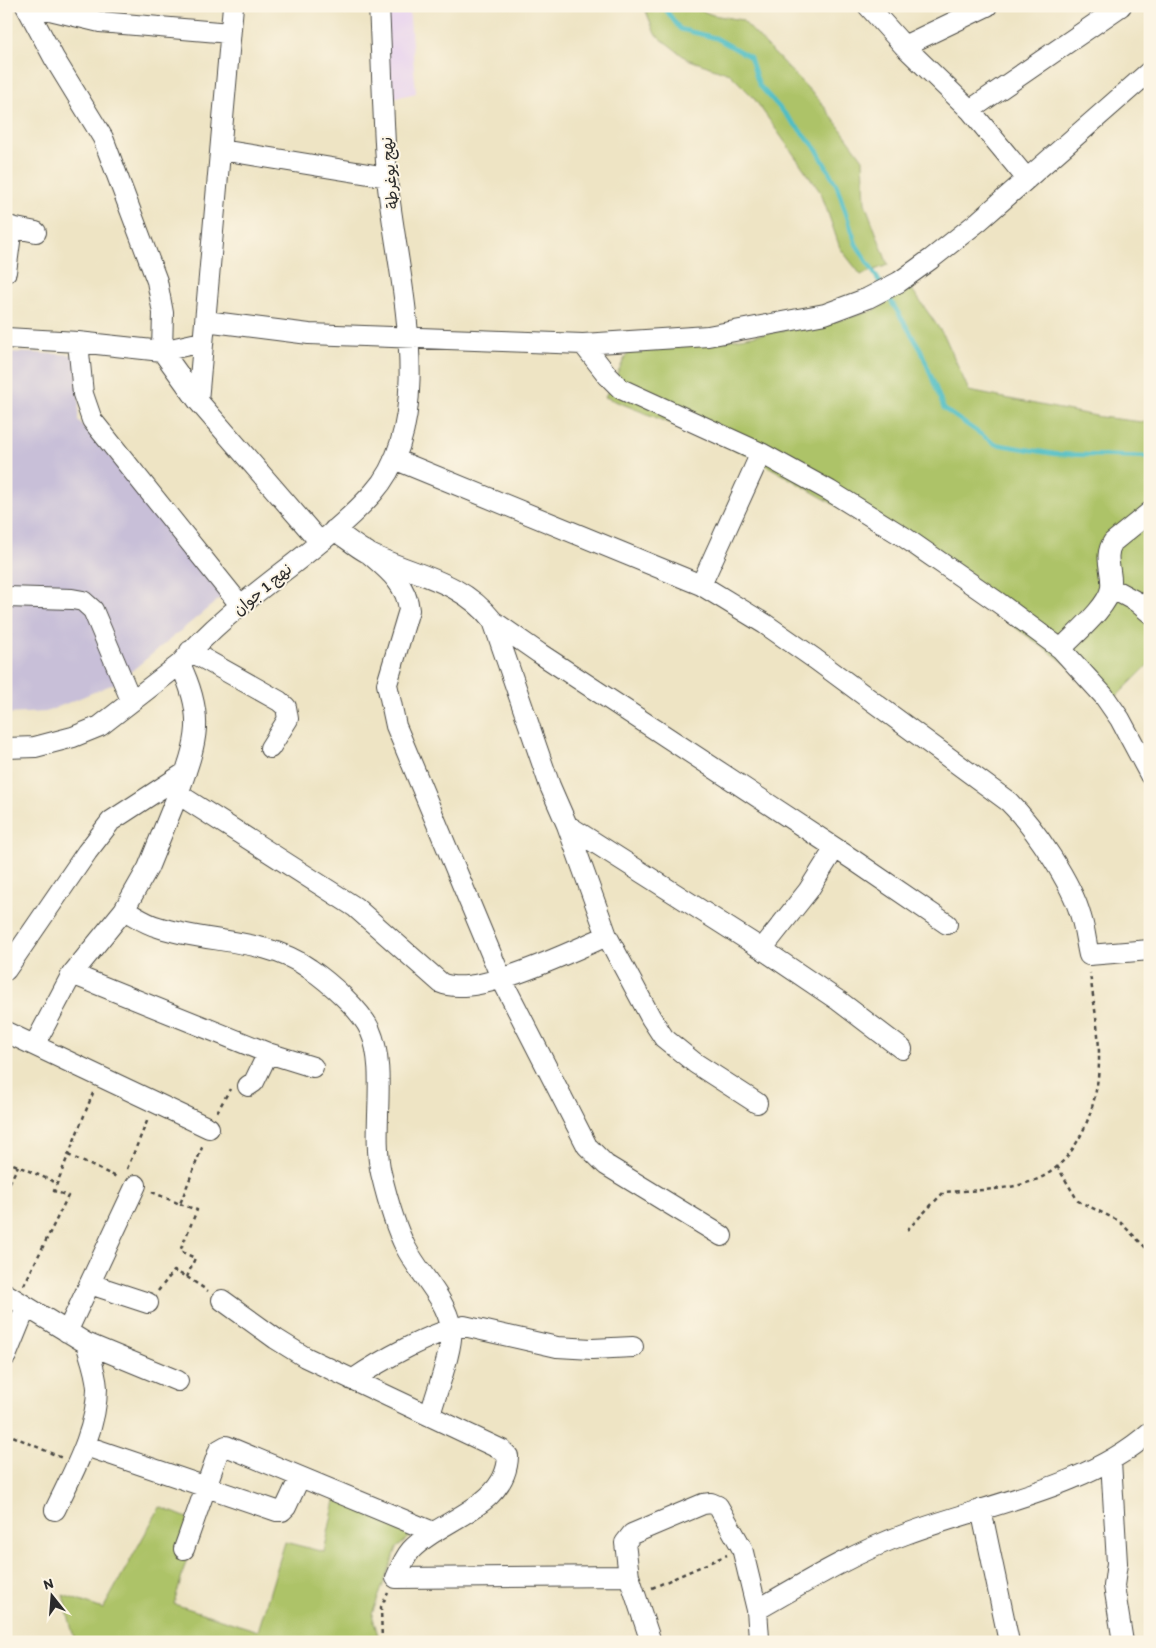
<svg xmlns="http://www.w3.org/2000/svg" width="1156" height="1648" viewBox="0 0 1156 1648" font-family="Itim,'Playpen Sans Arabic',sans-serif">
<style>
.built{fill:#e7d2ef}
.industrial{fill:#c8bfd8}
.green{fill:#adc367;stroke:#6c7749}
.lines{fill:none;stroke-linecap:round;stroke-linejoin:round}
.stream{stroke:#4fbec4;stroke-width:4.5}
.minor-casing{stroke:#484742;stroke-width:22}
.path{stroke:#484742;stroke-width:2.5;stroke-dasharray:4 4;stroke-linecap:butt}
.minor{stroke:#fff;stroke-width:20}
.labels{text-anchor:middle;stroke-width:4;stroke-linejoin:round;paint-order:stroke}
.street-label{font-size:16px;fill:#2b2b2b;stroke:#fcf5e5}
</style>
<rect width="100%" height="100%" fill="#fcf5e5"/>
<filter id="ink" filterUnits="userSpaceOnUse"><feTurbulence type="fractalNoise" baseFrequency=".02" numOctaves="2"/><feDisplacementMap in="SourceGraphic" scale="10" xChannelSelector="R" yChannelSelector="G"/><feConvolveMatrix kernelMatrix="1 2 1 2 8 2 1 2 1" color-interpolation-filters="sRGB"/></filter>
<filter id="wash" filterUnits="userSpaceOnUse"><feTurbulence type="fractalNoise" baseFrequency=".0096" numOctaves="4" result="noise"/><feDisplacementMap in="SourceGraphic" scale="20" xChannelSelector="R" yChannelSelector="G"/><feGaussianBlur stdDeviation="1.12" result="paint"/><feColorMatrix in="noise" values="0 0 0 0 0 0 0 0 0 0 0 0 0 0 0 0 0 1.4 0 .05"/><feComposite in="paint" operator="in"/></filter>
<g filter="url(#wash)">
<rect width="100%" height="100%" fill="#eee4c4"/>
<path class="built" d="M378,6H409L416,93L386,100Z"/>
<path class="industrial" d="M6,352L81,355L78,420L229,591L118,682L46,712L6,714Z"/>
<path class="green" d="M644,6H688L713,15L742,20L820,101L863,159L865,203L888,265L861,275L840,248L821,193L753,97L730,74L687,59L655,34Z
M911,288L945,337L969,391L1101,417L1150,423V663L1109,704L1065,663L890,537L749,455L605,397L628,352L729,340L837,321L875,310Z
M336,1496L419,1529L397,1548L372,1614L380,1642H75L63,1595L103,1609L160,1507L197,1522L174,1604L258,1631L285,1542L324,1552Z"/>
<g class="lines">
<path class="stream" d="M663,6L680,29L716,38L750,57L759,85L816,148L837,186L856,244L881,284
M886,293L921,350L944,409L995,444L1055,454L1150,457"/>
</g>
</g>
<g filter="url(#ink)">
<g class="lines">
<g class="minor-casing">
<path id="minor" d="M26,6L54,58L103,138L157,281L163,313L162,351L198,401L319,541
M33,6L100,22L230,33
M868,6L904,46L970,110L1121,6
M904,46L987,6
M970,110L1027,179
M221,150L387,177
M6,226L36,232
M6,272L12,227
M205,321L309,334L583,344L708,336L825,314L868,298L899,282L931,259L979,221L1150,71
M6,338L78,342L162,351L202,342
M78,342L83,394L92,420L241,606
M583,344L608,376L621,389L761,453L830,491L904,537L999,603L1061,649L1104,696L1120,719L1150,775
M198,401L233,6
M394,459L701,585L765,624L815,659L1009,802C1034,827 1072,883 1081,917C1085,929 1086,943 1089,955L1150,950
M334,530C345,537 355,546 366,552C412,575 460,579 493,621L550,786L567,825L762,949L839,1001L902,1049
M366,551C384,567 407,583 409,610L387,684L396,726L502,980L587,1146L606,1165L722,1236
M701,585L761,453
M1111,588L1137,602L1150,613
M6,597L72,599L83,601L93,610L131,700
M493,621L539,653L855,861L947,924
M1061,649C1075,634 1108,607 1111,588C1113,571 1103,557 1113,542L1150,512
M190,651L279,701L286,707L288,719L270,748
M180,664C206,718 197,741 178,794L355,907L441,983C476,999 571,951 607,936
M6,748L35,747L73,737L100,726L180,664C235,598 315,557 373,493C441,418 395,268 387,177C383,120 382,63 379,6
M567,825L607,936L651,1018L664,1038L695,1063L757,1103
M124,910C135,916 146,924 158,927C207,944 266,937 310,969C329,982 361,1010 370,1030C388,1070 371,1129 381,1173C387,1198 394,1225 406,1248C420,1275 445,1297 451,1327C455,1344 435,1396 430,1415
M762,949L808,891L835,848
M6,970L87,852L111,821L186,772
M72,974L268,1053L313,1067
M6,1032L209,1128
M35,1044L72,974L124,910L148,868L178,794
M248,1086L254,1082L268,1053
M90,1284L148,1303
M6,1294L86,1343L178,1381
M222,1300L276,1339L305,1357L502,1450L508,1456C507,1507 440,1519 411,1550C404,1558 400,1568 396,1578L629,1576
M67,1332L136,1185
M6,1356L26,1307
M352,1380C380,1361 431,1332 464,1326L557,1347L592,1349L633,1347
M86,1446L277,1511H282L286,1507L300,1477
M1111,1461L1117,1563L1114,1586L1123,1642
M981,1509L1009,1642
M55,1510C73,1472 97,1431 97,1388C96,1372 90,1357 86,1343
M184,1549L219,1450L226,1446L433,1532
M759,1638L757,1610C804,1583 855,1552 906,1534C983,1505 1088,1488 1150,1432
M651,1642L629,1576L625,1543L632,1534L703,1504L711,1503L718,1506L742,1548L757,1610"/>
</g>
<path class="path" d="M217,1112L230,1089
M68,1155L119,1178
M6,1161L57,1183
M1057,1166L1078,1201L1119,1221L1150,1252
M127,1169L148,1119
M6,1190L18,1166
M152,1192L180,1204L203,1145
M180,1204L197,1210L180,1251L195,1258L187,1277
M907,1230L944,1192C975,1190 1009,1191 1038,1179C1081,1160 1100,1099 1099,1056C1099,1028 1093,1000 1090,973
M24,1285L68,1196L54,1191L93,1093
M158,1291L174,1271L187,1277L208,1291
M6,1433L62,1458
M652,1588L727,1555
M382,1642L381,1607L388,1593"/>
<use href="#minor" class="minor"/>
</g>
</g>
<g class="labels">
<g class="street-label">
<text transform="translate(389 173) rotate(-95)" y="6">نهج يوغرطة</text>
<text transform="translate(262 589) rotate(-40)" y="6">نهج 1 جوان</text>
</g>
</g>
<rect width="1156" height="1648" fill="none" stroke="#fcf5e5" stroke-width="25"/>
<g transform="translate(52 1596) rotate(343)" stroke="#fcf5e5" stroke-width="4" paint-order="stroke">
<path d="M0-4L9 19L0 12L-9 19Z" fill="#2b2b2b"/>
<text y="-8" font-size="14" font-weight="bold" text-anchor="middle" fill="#2b2b2b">N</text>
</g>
</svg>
